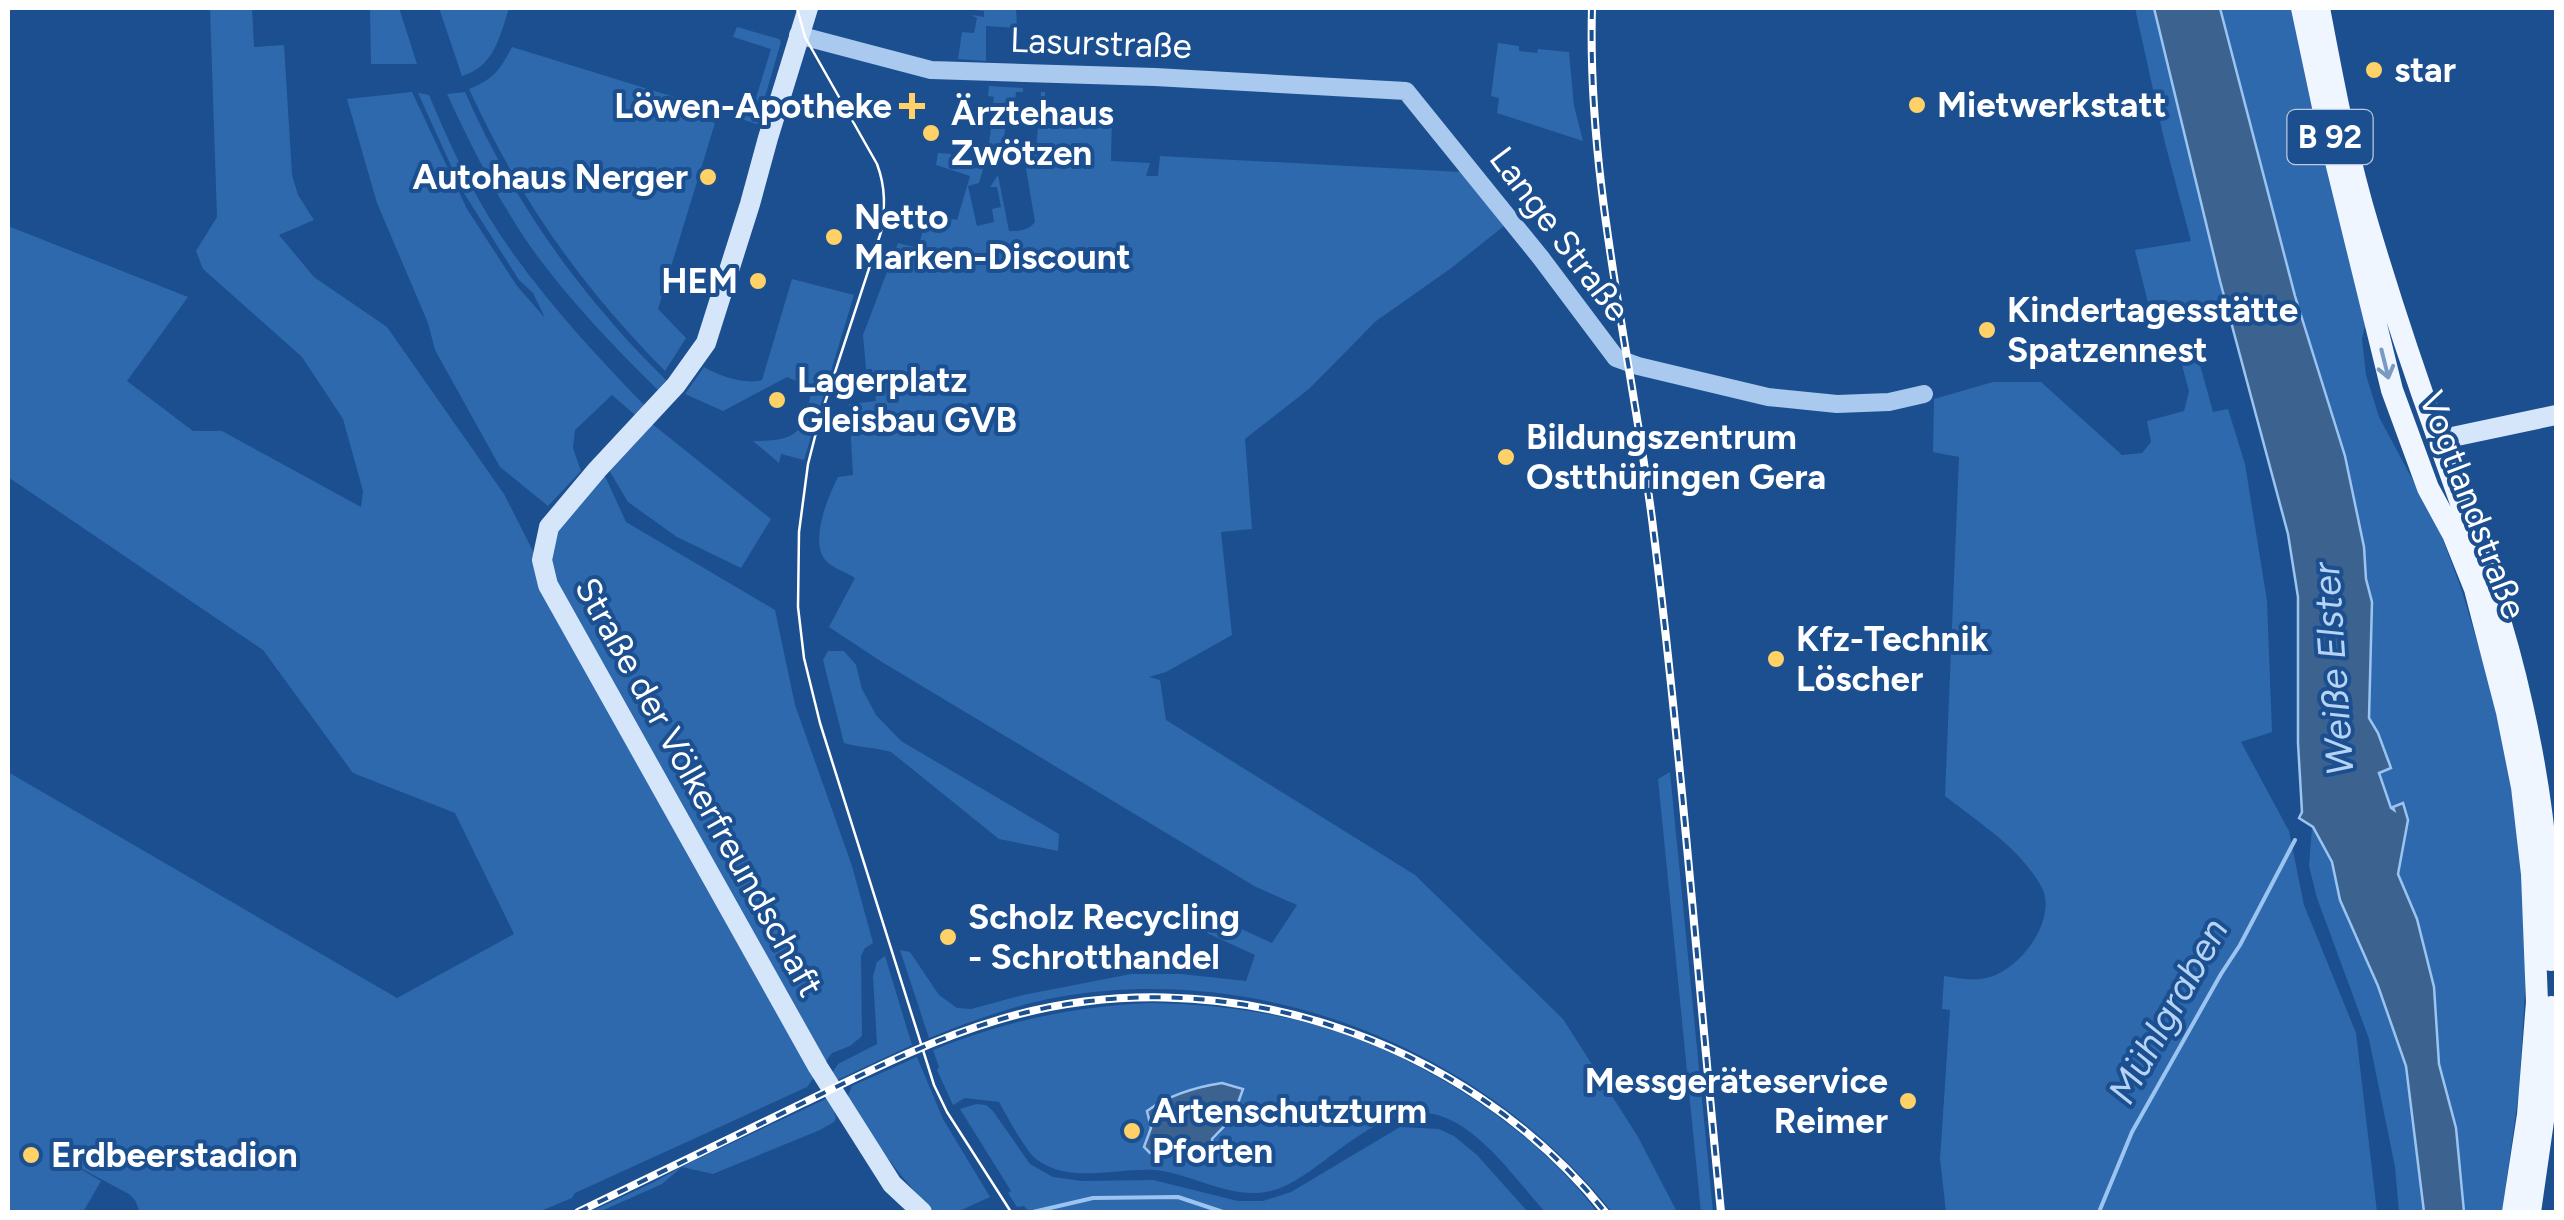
<svg xmlns="http://www.w3.org/2000/svg" width="2564" height="1220" viewBox="0 0 2564 1220" font-family="Figtree,sans-serif">
<style>
.green{fill:#2e69ad}
.water{fill:#3c6290;stroke:#9cc4f0;stroke-width:2.5}
.lines{fill:none;stroke-linecap:round;stroke-linejoin:round}
.stream{stroke:#9cc4f0;stroke-width:4}
.tertiary{stroke:#a9c9ee;stroke-width:18}
.secondary{stroke:#d6e6fa;stroke-width:20}
.primary{stroke:#f0f6ff;stroke-width:22}
.tram{stroke:#fff;stroke-width:2.5}
.rail-casing{stroke:#fff;stroke-width:8}
.rail{stroke:#1b4f8f;stroke-width:4;stroke-dasharray:11;stroke-linecap:butt}
.oneway{stroke:#7b9ac1}
.poi-dot{fill:#ffd166;stroke:#1b4f8f;stroke-width:4}
.labels{text-anchor:middle;stroke-width:8;stroke-linejoin:round;paint-order:stroke}
.shield{fill:#1b4f8f;stroke:#bbcadd;stroke-width:2.5}
.shield-label{font-size:32px;font-weight:bold;fill:#fff}
.street-label{font-size:35px;fill:#fff;stroke:#1b4f8f}
.poi-label{font-size:35px;font-weight:bold;fill:#fff;stroke:#1b4f8f;text-anchor:start}
.water-label{font-size:38px;font-style:italic;fill:#b5d3f5;stroke:#1b4f8f}
</style>
<rect width="100%" height="100%" fill="#1b4f8f"/>
<path class="green" d="M210,8H252L254,47L284,45L292,175L298,195L314,220L279,235L314,277L387,327L504,494L535,555L604,474L626,522L775,610L795,705L852,866L873,943L865,948L861,956L862,1036L850,1046L832,1053L807,1087L575,1193L572,1198L538,1212H140L135,1200L129,1194L56,1155L101,1181L83,1212H8V772L397,998L514,934L455,813L353,773L263,650L8,477V226L188,297L127,381L193,431H222L361,507L363,491L343,419L302,357L203,269L196,251L217,217Z
M370,8H399L417,64H371Z
M439,8H509C500,36 494,67 462,76Z
M958,8H1016L1017,28L986,26V61L958,59L962,32L974,33L977,18L971,15L984,17V11Z
M2135,8H2154L2220,281L2231,315L2212,320L2210,314L2154,327L2135,250L2191,241L2164,139Z
M2220,8H2294L2366,321L2362,339L2366,375L2379,417L2439,529L2462,591L2502,726L2520,847L2526,973L2519,1091L2502,1212H2464L2456,1128L2439,1064L2434,987L2417,919L2398,874L2408,820L2403,804L2392,807L2379,772L2390,768L2378,733L2369,718L2372,602L2366,579L2364,547L2345,456L2295,296Z
M737,27L779,39L781,42L757,124L741,119L733,110L751,114L771,49L733,37Z
M1498,43L1519,46V51L1537,53L1538,49L1569,52L1574,106L1583,141L1497,113L1499,98L1491,96Z
M512,47L674,97L671,110L715,123L658,309L686,338L665,371C579,284 520,199 469,89C494,79 500,70 512,47Z
M989,86L1023,88V92H1016L1014,109L1008,108L1007,115H998L997,128L1005,129L1002,149L993,154L988,151L994,106H1003L993,104L994,97L988,96Z
M412,92L467,209L517,286L545,318L533,293L519,280L462,190L418,93L429,95C449,143 471,190 499,233C541,296 592,351 644,405L635,415L612,395L575,430L573,448L581,471L548,506L500,467L435,350L428,323L377,203L347,99Z
M465,92C501,174 549,250 608,318C626,340 646,360 666,380L658,390C615,348 574,305 538,257C501,206 473,150 447,94Z
M1041,92H1045V112L1112,114L1111,161L1150,163L1146,176H1158L1160,156L1461,172L1504,226L1450,269L1376,321L1310,388L1245,439L1252,529L1221,532L1232,635L1166,672L1149,677L1160,680L1166,720L1415,875L1563,1019L1638,1137L1677,1212H1612C1483,1050 1265,961 1059,997C1014,1005 971,1021 929,1038L900,950L910,952L939,995L957,1008L971,1009L1023,995L1131,974H1181L1246,981L1255,955L1183,922L1182,902L1272,943L1297,905L1256,887L882,662L829,627L855,578C847,573 834,568 827,562C808,543 828,497 838,477L853,475L849,404L876,401L872,369H866L863,335L898,243L918,248L928,213L957,220L970,176L936,165L938,153L951,154V165L976,168L978,158L992,160L990,166H984L979,183L968,186L977,226L994,222L992,209L1001,207L997,187H990L998,175L1009,231C1019,231 1028,231 1035,222L1023,151H1036Z
M792,279L854,295L804,460L781,454L779,463L753,441C801,441 803,432 812,388L787,377L723,411L685,394L704,367C719,376 746,385 762,380Z
M2194,343L2213,412L2228,409L2245,464L2267,601L2272,732L2241,742L2289,831L2304,905L2356,1033L2377,1212H1946L1940,1159L1950,1010L1942,1009L1944,976C1958,978 1975,982 1990,977C2021,968 2059,918 2041,886C2019,847 1979,823 1945,796L1959,457L1933,452L1934,399L1993,382H2041L2122,455L2142,453L2151,442L2147,421L2184,411L2189,391L2177,347Z
M651,423L771,519L741,568L677,537L628,502L609,470Z
M828,651H844L856,665L862,689L876,715L901,741L1059,834L1058,851L999,839L891,752C875,747 860,748 844,743L823,660Z
M1670,772L1713,1212H1701L1658,779Z
M2312,827L2332,862L2340,900L2378,986L2406,1066L2424,1212H2399L2395,1167L2369,1039L2317,898L2309,866Z
M885,956L912,1045L835,1081L832,1073L838,1064L877,1044L873,976L877,962Z
M1151,1003C1205,1004 1260,1010 1312,1024C1415,1052 1533,1126 1597,1212H1545C1515,1179 1474,1117 1426,1113C1376,1108 1329,1164 1287,1185C1241,1208 1201,1175 1155,1170C1117,1167 1070,1185 1036,1159C1025,1150 1007,1116 999,1102L965,1098L953,1105L937,1070L939,1067L933,1050C1005,1021 1075,1006 1151,1003Z
M917,1057L943,1119L990,1197L957,1212H935C899,1178 873,1139 847,1098L852,1086Z
M830,1097L836,1118L834,1122L820,1130L713,1174L682,1167L662,1184L599,1212H590L652,1183L687,1164Z
M976,1104L986,1105L993,1111L1030,1164L1053,1177L1082,1181L1153,1180L1238,1201H1263L1291,1192L1400,1127L1439,1129L1454,1136L1477,1155L1528,1212H1030L1024,1206L1017,1207L1008,1193L1011,1191L960,1109Z"/>
<path class="water" d="M2154,8H2220L2295,296L2345,456L2364,547L2366,579L2372,602L2369,718L2378,733L2391,768L2379,773L2391,808L2394,810L2393,807L2403,803L2408,820L2398,874L2417,919L2434,987L2439,1064L2456,1128L2464,1212H2424L2406,1066L2378,986L2340,900L2332,862L2313,827L2299,818L2302,812L2298,743V597L2288,534L2220,281Z
M1222,1083L1243,1089L1233,1117L1212,1139L1214,1161L1192,1155L1150,1153L1144,1147L1151,1128L1147,1111C1169,1095 1196,1087 1222,1083Z"/>
<g class="lines">
<path class="stream" d="M1033,1212L1093,1198L1178,1197L1223,1212
M2099,1212L2132,1132L2221,974L2240,945L2295,840"/>
<path class="tertiary" d="M798,35L931,70L1155,77L1406,91L1541,258L1616,358L1638,366L1768,397L1837,404L1889,402L1924,394"/>
<path class="secondary" d="M808,8L768,138L750,204L706,343L676,385L597,470L549,527L542,560L548,585L818,1067L892,1184L922,1212
M2438,440L2556,415"/>
<path class="primary" d="M2302,8L2326,121L2392,390L2428,488L2453,534L2475,589L2507,712L2522,787L2532,874L2537,1002L2528,1115L2513,1212
M2319,8C2333,82 2347,157 2369,229C2390,299 2413,369 2438,438C2469,526 2502,613 2522,705C2541,789 2551,875 2551,960
M2530,1212L2544,1114L2551,1007"/>
<path class="tram" d="M797,8L805,37L877,164C886,188 885,207 881,232L819,421L808,464L799,532L798,607L804,658L820,723L934,1085L947,1112L1011,1212"/>
<g class="rail-casing">
<path id="rail" d="M1592,8C1587,179 1630,349 1652,519C1681,748 1698,982 1721,1212
M578,1212C653,1176 728,1140 803,1103C867,1072 930,1040 998,1020C1216,954 1464,1036 1605,1212"/>
</g>
<use href="#rail" class="rail"/>
</g>
<defs><path id="oneway-shaft" d="M-6 0H5M1.5-3L5.5 0L1.5 3" fill="none" stroke-width="1.6" stroke-linecap="round" stroke-linejoin="round" transform="scale(2.5)"/></defs>
<use class="oneway" href="#oneway-shaft" transform="translate(2385 364) rotate(76)"/>
<g class="poi-dot">
<circle cx="2374" cy="70" r="10"/>
<circle cx="1917" cy="105" r="10"/>
<path d="M907 91h10v10h10v10h-10v10h-10v-10h-10v-10h10z"/>
<circle cx="931" cy="133" r="10"/>
<circle cx="708" cy="177" r="10"/>
<circle cx="834" cy="237" r="10"/>
<circle cx="758" cy="281" r="10"/>
<circle cx="1987" cy="330" r="10"/>
<circle cx="777" cy="400" r="10"/>
<circle cx="1506" cy="457" r="10"/>
<circle cx="1776" cy="659" r="10"/>
<circle cx="948" cy="937" r="10"/>
<circle cx="1908" cy="1101" r="10"/>
<circle cx="1132" cy="1131" r="10"/>
<circle cx="31" cy="1155" r="10"/>
</g>
<g class="labels">
<rect class="shield" x="2287.5" y="110" width="85" height="54" rx="8"/>
<g class="shield-label">
<text x="2330" y="148">B 92</text>
</g>
<g class="street-label">
<text transform="translate(1101 43) rotate(2)" y="12">Lasurstraße</text>
<text transform="translate(1560 234) rotate(53)" y="12">Lange Straße</text>
<text transform="translate(2473 505) rotate(69)" y="12">Vogtlandstraße</text>
<text transform="translate(699 787) rotate(61)" y="12">Straße der Völkerfreundschaft</text>
</g>
<g class="poi-label">
<text x="2394" y="82">star</text>
<text x="1937" y="117">Mietwerkstatt</text>
<text x="892" y="118" text-anchor="end">Löwen-Apotheke</text>
<text x="951" y="125">Ärztehaus<tspan x="951" dy="40">Zwötzen</tspan></text>
<text x="688" y="189" text-anchor="end">Autohaus Nerger</text>
<text x="854" y="229">Netto<tspan x="854" dy="40">Marken-Discount</tspan></text>
<text x="738" y="293" text-anchor="end">HEM</text>
<text x="2007" y="322">Kindertagesstätte<tspan x="2007" dy="40">Spatzennest</tspan></text>
<text x="797" y="392">Lagerplatz<tspan x="797" dy="40">Gleisbau GVB</tspan></text>
<text x="1526" y="449">Bildungszentrum<tspan x="1526" dy="40">Ostthüringen Gera</tspan></text>
<text x="1796" y="651">Kfz-Technik<tspan x="1796" dy="40">Löscher</tspan></text>
<text x="968" y="929">Scholz Recycling<tspan x="968" dy="40">- Schrotthandel</tspan></text>
<text x="1888" y="1093" text-anchor="end">Messgeräteservice<tspan x="1888" dy="40">Reimer</tspan></text>
<text x="1152" y="1123">Artenschutzturm<tspan x="1152" dy="40">Pforten</tspan></text>
<text x="51" y="1167">Erdbeerstadion</text>
</g>
<g class="water-label">
<text transform="translate(2333 669) rotate(-94)" y="13">Weiße Elster</text>
<text transform="translate(2168 1011) rotate(-61)" y="13">Mühlgraben</text>
</g>
</g>
<rect width="2564" height="1220" fill="none" stroke="#ffffff" stroke-width="20"/>
</svg>
